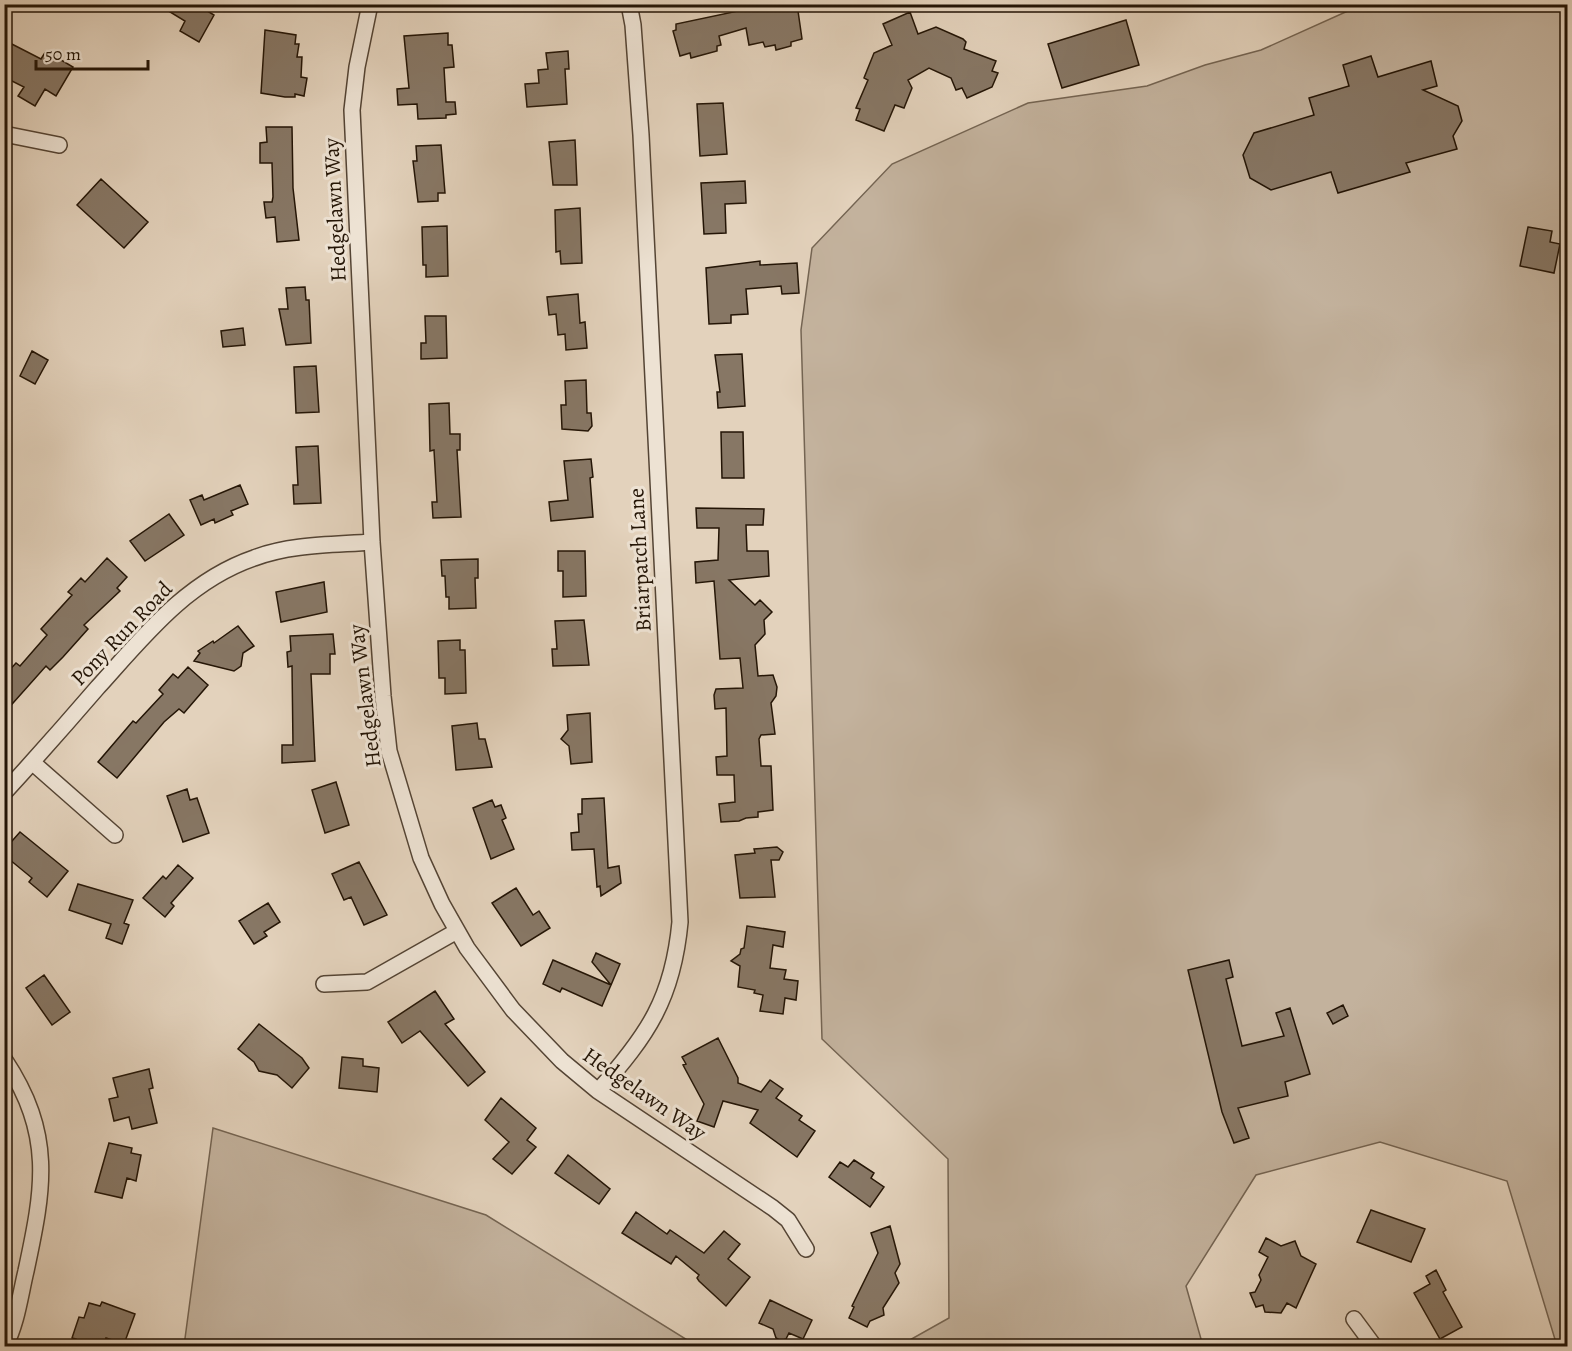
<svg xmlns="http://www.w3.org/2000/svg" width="1572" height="1351" viewBox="0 0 1572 1351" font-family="Alegreya,serif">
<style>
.green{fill:#c3b29d;stroke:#746452;stroke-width:1.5}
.building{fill:#877765;stroke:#241506;stroke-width:1.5}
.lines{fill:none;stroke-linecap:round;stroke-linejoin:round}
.minor-casing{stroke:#544434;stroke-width:18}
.minor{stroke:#ede2d3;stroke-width:15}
.labels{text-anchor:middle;stroke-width:6;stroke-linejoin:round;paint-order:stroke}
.street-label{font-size:22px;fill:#241506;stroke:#ede2d3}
</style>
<rect width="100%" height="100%" fill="#e3d2bc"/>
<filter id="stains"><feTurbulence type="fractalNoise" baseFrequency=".00333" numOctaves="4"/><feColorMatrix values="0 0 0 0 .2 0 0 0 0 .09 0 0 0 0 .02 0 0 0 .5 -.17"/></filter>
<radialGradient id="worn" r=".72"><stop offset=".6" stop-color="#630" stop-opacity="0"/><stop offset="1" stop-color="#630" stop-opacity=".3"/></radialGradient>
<path class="green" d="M1368,5H1567V1346H1557L1507,1181L1380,1142L1256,1175L1186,1286L1203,1346H899L949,1318L948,1159L822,1039L801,330L812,248L892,164L1028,103L1147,86L1205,65L1261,50L1350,10Z
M213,1128L486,1215L697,1346H184Z"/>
<path class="building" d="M157,4H196L214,15L199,42L180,31L185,21Z
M771,4H797L802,39L791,42V46L776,50L775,45L765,47L763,42L749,45L746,28L719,36L721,45L717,46V51L691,58L690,53L680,56L673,31L676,30V24Z
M910,12L918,34L936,27L963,39L966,42L964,49L996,61L992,71L998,73L992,87L967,98L962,88L956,90L951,78L929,68L908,80L912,88L904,108L895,105L884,131L856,120L860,109L856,108L868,80L864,78L874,53L892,45L883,24Z
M1126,20L1139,65L1062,88L1048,44Z
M265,30L296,35L295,44H299L297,57H302L301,77L307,78L304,96L295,94V97H285L261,93Z
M448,33V45H452L454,67L444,68L446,102H455L456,114L446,115V118L418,119L417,104L398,105L397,89L409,88L404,36Z
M4,40L41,59L46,51L73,67L56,96L45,89L35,106L18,96L24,87L4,77Z
M568,51L569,69H565L567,104L527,107L525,84L539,83L538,70L548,69L546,53Z
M1371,56L1378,77L1431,61L1437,86L1423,90L1458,106L1462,121L1453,136L1457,149L1406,163L1410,172L1338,193L1331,172L1271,190L1250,178L1243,155L1254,133L1314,115L1309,98L1349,86L1343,65Z
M723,103L727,154L700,156L697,104Z
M266,127H292L293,188L299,240L277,242L275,217L266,218L264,202H272L273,197L272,163H260V143L267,142Z
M575,140L577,185H553L549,142Z
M441,145L445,193H438V201L418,202L413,161H417L416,146Z
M101,179L148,222L124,248L77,205Z
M745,181L746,203L725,204L726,233L704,234L701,183Z
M580,208L582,263L561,264L560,251L556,252L555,210Z
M447,226L448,276L426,277V265H423L422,227Z
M1528,227L1552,231L1550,242L1560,244L1554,273L1520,266Z
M760,261V265L797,263L799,293L782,294L781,286L746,289L748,314L731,315V323L709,324L706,268Z
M305,287L306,300H309L311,343L286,345L279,309H288L286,288Z
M578,294L580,323L585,322L587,348L566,350L565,334L558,335L556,314L549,315L547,297Z
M425,316H446L447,358L421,359V343H426Z
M243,328L245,345L223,347L221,331Z
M32,351L48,360L35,384L20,376Z
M742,354L745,406L718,408L717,392H720L715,355Z
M316,366L319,412L296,413L294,367Z
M586,380L587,413H591L592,426L588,431L562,429L561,405H566L565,381Z
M449,403L450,434H460V450H457L461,517L433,518L432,502H437L434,450L430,451L429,404Z
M721,432H743L744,478H722Z
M318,446L321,503L294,504L293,485H298L296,447Z
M591,459L593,477L590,478L593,517L551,521L549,502L568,500L564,461Z
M240,485L248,504L231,511L233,515L215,523L214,519L201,525L190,500L202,495L204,500Z
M696,508L764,509L763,525H746L747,551H768L769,576L729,580L755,605L760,600L772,612L764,620L765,634L755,645L758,676L773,675L777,687L776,696L771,703L775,734L761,735L759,739L761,766H771L773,810L758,812V817L746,818L739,821L721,822L719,804L735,802L734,775H717L716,757L727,756L726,708L715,709L714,695L716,689L743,688L740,658L720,659L714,581L696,583L695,562L718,560L719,528H697Z
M169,514L184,535L145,561L130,541Z
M558,551H585L586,596L563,597V571H558Z
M107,558L127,577L117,588L120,591L84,625L88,629L63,657L50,670L46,666L5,712V675L16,663L20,666L47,635L41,629L72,595L68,592L81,578L85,582Z
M478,559V578H475L476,608L449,609V597H446L445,576H442L441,560Z
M324,582L327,612L281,622L276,592Z
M584,620L589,665L553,666L552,649H557L555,621Z
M238,626L254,646L243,653L241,666L234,671L194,661L200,653L198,651L213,641L214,643Z
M333,634L335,654H330V674H311L315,761L282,763V745H293L292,666L288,667L287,652L291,651L290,636Z
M460,640V650H465L466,693L445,694V678H439L438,641Z
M188,667L208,685L184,713L179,709L164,722L117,778L98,762L133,721L136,723L163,694L159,690L173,674L178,678Z
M590,713L592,762L571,764L569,746L561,739L568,730L567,715Z
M477,723L479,739H485L492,767L456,770L452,726Z
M336,782L349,825L325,833L312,790Z
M187,789L190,800L197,798L209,833L183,842L167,796Z
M604,798L608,868L619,866L621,883L601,896L600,886L597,887L594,849L572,850L571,833L579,832L578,814H582V799Z
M492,800L495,807L501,805L506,818L502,820L514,849L491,859L473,808Z
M20,832L68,871L47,897L29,882L32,878L4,855V850Z
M777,847L783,852L779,860H771L775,897L740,898L735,855L755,853L754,849Z
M359,862L387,915L364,925L351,897L344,900L332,874Z
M178,865L193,878L171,903L174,906L165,917L143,898L163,876L166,879Z
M78,884L133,900L124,923L129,925L122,944L106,938L111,924L69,910Z
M516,888L533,915L539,911L550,928L521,946L492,903Z
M268,903L280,922L264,932L267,936L254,944L239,921Z
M747,926L785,932L783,947L773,945L770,968L786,970L784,979L798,981L796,1000L785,998L783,1014L760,1011L763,995L754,993L755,990L738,987L740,966L731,961L740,954L741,949L744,948Z
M596,953L620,964L611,985L592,962Z
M553,960L611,985L602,1006L562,988L560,992L543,984Z
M1229,960L1233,977L1226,979L1242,1046L1284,1036L1276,1013L1290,1008L1310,1074L1285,1082L1288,1096L1238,1108L1249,1138L1234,1143L1222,1112L1188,970Z
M44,975L70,1012L52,1025L26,988Z
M435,991L454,1019L445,1024L485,1072L468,1086L420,1031L402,1043L388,1022Z
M1343,1005L1348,1016L1333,1024L1327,1013Z
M259,1024L302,1058L309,1068L292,1088L277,1075L259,1071L254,1062L238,1049Z
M718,1038L738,1078V1083L761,1092L770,1080L783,1089L776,1098L802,1116L799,1120L815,1131L797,1157L750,1123L758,1110L723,1101L714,1127L697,1121L704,1104L683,1065L686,1064L682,1057Z
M342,1057L363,1059V1066L379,1068L377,1092L339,1088Z
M149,1069L153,1088L149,1089L157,1123L132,1129L129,1117L114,1121L109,1099L118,1097L113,1078Z
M501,1098L536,1128L527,1140L536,1147L512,1174L493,1159L509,1142L485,1120Z
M109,1143L132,1148L131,1153L141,1155L136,1181L127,1178L122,1198L95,1192Z
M568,1155L610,1189L599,1204L555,1173Z
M854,1160L874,1173L871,1178L884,1187L870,1207L829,1177L840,1162L848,1167Z
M1371,1210L1425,1229L1411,1262L1357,1242Z
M636,1212L667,1234L670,1230L704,1253L724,1231L740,1244L728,1259L750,1277L726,1306L699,1281L697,1278L699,1275L676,1256L671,1264L622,1233Z
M890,1226L900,1264L895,1273L899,1283L883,1308L884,1315L870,1321L867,1327L849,1318L854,1307L852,1306L878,1253L871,1233Z
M1266,1238L1281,1246L1295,1241L1301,1256L1316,1264L1296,1308L1287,1303L1281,1313L1265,1312L1263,1305L1256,1307L1250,1293L1255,1292L1261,1280L1259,1275L1268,1257L1259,1252Z
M1436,1270L1446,1290L1443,1292L1462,1327L1440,1339L1414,1293L1430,1284L1426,1276Z
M770,1300L812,1320L803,1339L789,1333L786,1339L781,1341L776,1338L773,1329L759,1323Z
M102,1302L135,1314L124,1344L106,1338L103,1347H74L76,1339L72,1338L79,1317L84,1318L89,1303L100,1306Z"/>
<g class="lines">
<g class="minor-casing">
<path id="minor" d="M370,4L357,67L352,110L372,542L383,696L389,751L421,858L442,904L467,948L513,1010L562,1061L598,1091L773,1208L788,1220L806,1249
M4,134L59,145
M32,762L115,835
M4,793C36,758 67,723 98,687C144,636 187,581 254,558C291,544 333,545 372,542
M324,984L367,982L457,931
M4,1059C54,1134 44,1187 26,1271C20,1296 17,1323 5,1346
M598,1091C648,1035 673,998 680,922L641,135L633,25L629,4
M1354,1319L1374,1346"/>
</g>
<use href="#minor" class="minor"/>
</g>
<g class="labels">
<g class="street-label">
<text transform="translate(334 210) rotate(-93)" y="8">Hedgelawn Way</text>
<text transform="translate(639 560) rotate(-93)" y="8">Briarpatch Lane</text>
<text transform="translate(121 633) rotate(-46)" y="8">Pony Run Road</text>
<text transform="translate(364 696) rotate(-97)" y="8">Hedgelawn Way</text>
<text transform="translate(645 1093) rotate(35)" y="8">Hedgelawn Way</text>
</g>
</g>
<rect width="1572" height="1351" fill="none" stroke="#e3d2bc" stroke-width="24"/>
<rect x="6" y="6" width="1560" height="1339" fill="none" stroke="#241506" stroke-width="3"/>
<rect x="12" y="12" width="1548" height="1327" fill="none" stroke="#241506" stroke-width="1.5"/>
<path d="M36 60v9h112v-9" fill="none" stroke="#241506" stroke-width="3"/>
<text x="45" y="60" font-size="18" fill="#241506" stroke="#ede2d3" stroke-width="4.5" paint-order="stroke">50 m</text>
<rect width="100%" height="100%" filter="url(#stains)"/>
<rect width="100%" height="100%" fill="url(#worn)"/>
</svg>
